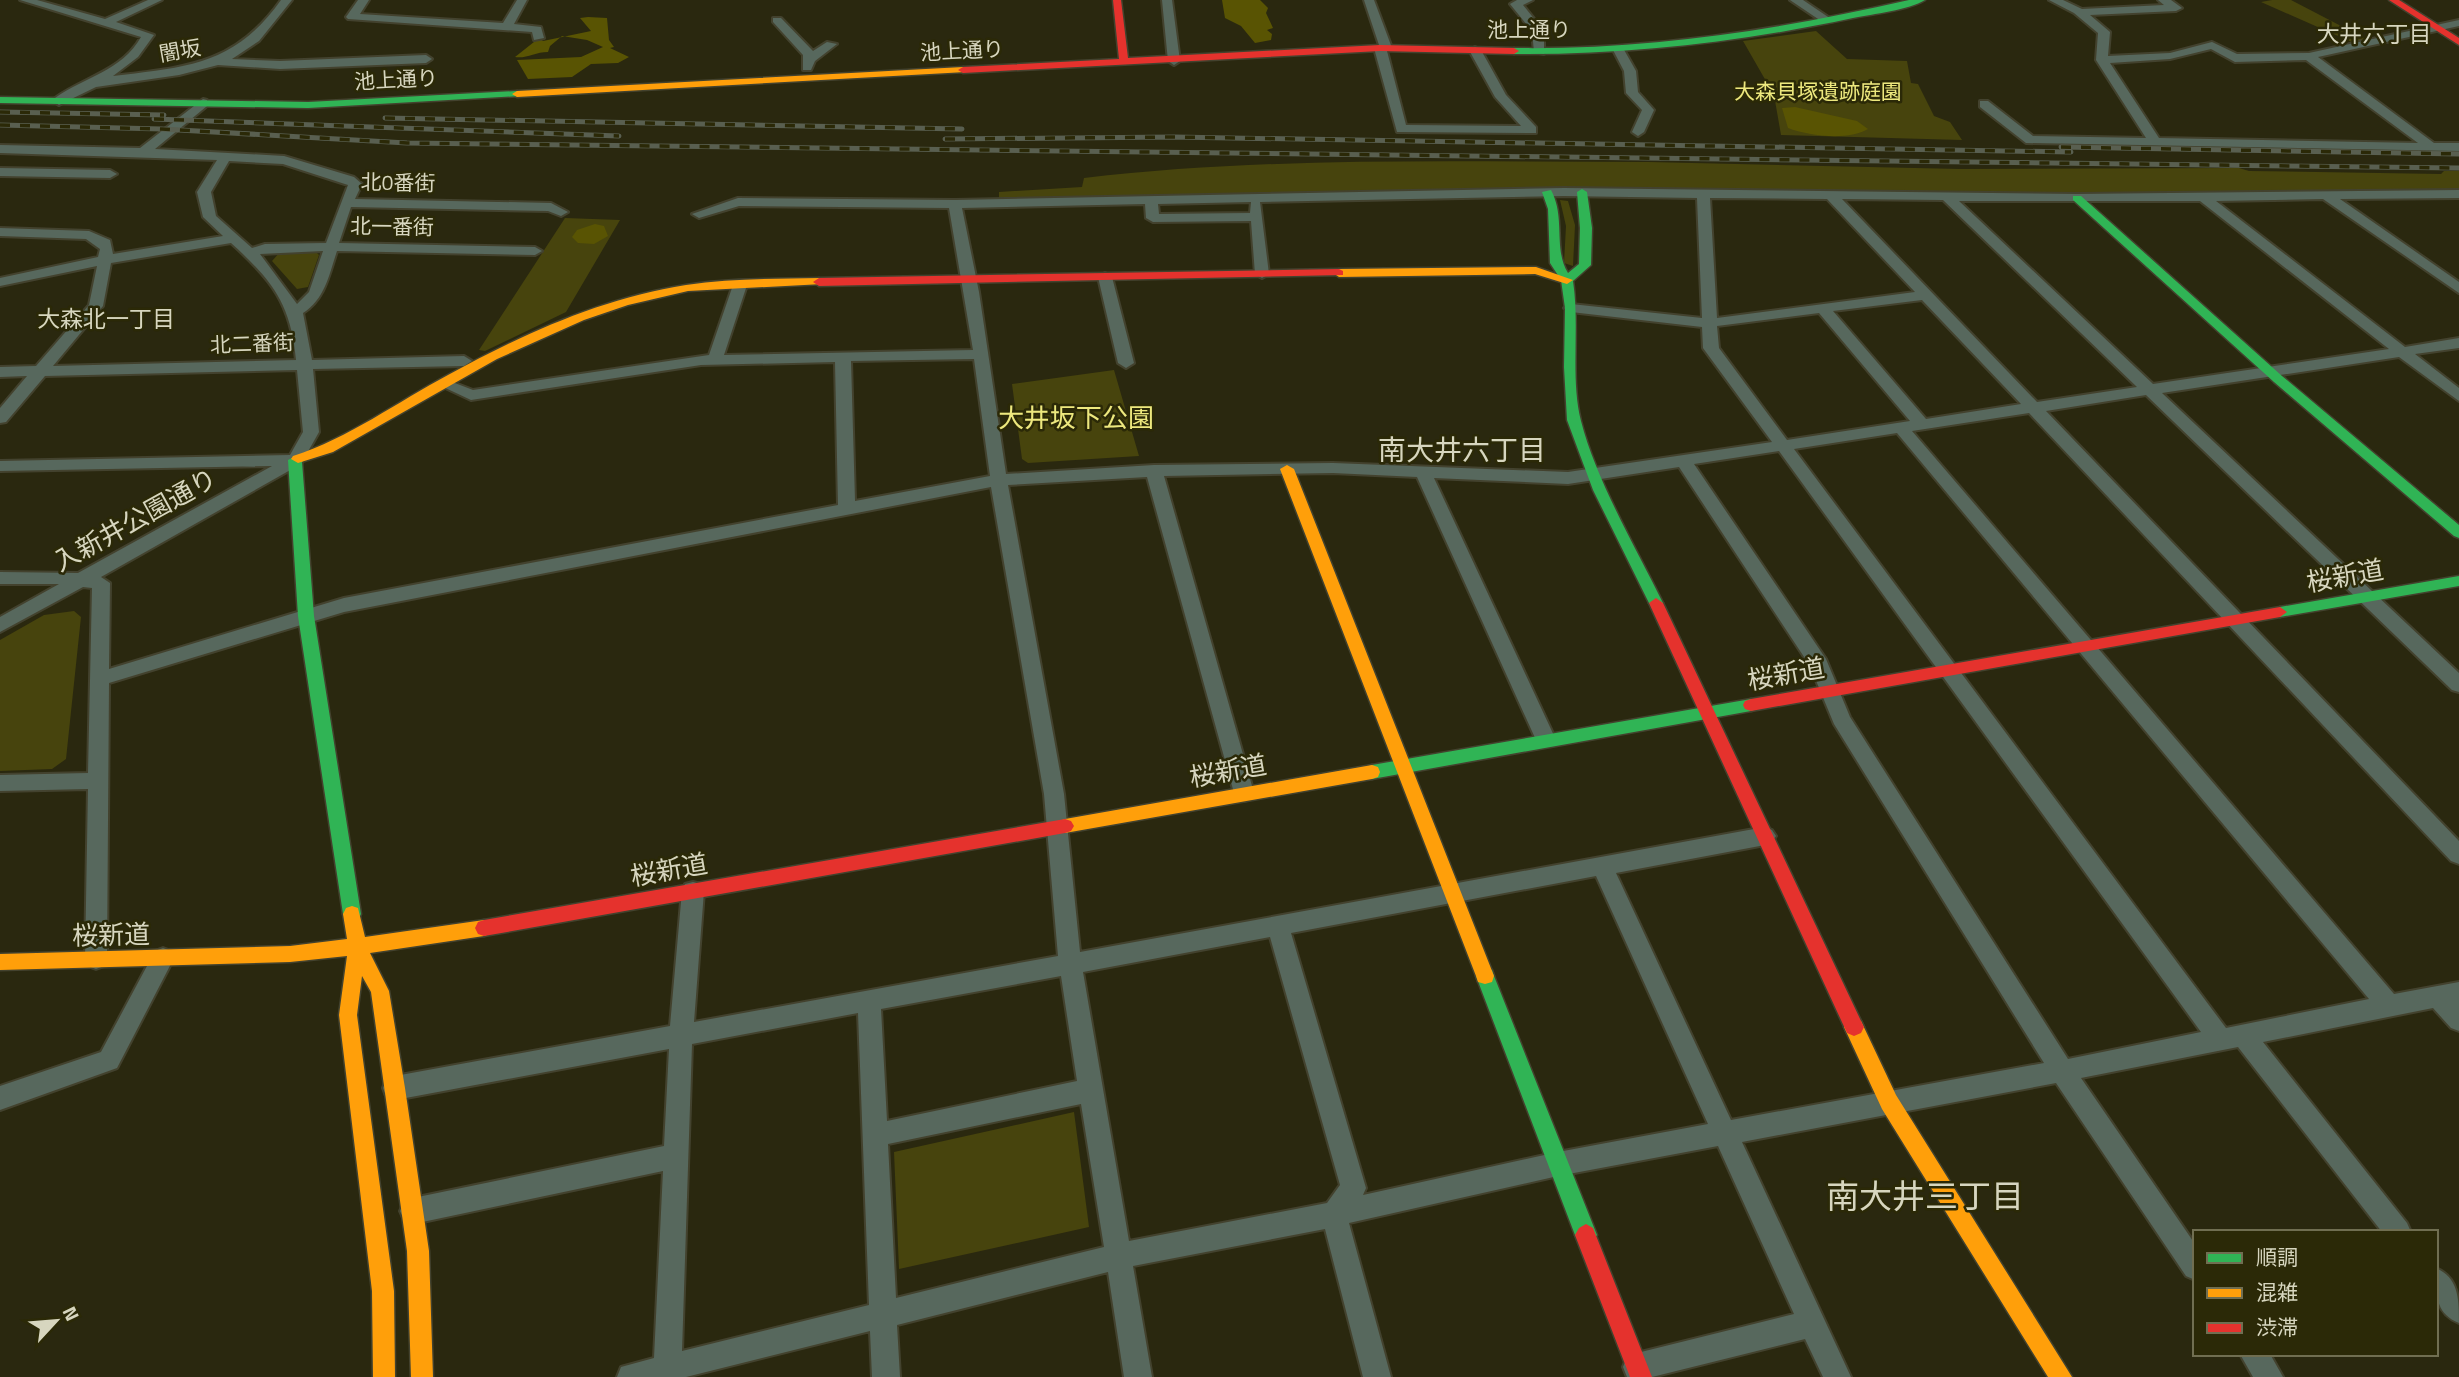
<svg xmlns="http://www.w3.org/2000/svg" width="2459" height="1377" viewBox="0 0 2459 1377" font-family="'Titillium Web','Noto Sans JP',sans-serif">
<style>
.green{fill:#47440d}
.forest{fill:#595403}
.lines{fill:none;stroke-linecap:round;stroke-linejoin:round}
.street-casing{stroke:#43422e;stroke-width:4}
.fast-casing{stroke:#43422e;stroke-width:3}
.slow-casing{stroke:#43422e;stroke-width:3}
.jam-casing{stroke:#43422e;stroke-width:3}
.street{fill:#57685d;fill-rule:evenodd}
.fast{fill:#30b455;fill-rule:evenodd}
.slow{fill:#ff9f0a;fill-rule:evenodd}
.jam{fill:#e5322d;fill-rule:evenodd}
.rail-casing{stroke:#595f50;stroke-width:5}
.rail{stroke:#2b2907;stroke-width:3.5;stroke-dasharray:10;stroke-linecap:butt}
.labels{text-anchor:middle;stroke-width:5;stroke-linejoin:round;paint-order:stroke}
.far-street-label{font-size:21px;fill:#d7d6bf;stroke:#2b2907}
.far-park-label{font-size:21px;fill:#ede87e;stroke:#2b2907}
.far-neighbourhood-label{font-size:23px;fill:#d7d6bf;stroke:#2b2907}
.park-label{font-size:26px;fill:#ede87e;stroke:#2b2907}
.street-label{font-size:26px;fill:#d7d6bf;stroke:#2b2907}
.neighbourhood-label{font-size:28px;fill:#d7d6bf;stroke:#2b2907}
.near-neighbourhood-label{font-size:33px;fill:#d7d6bf;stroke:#2b2907}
</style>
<rect width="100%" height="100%" fill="#2a280f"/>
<path class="green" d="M2272,0H2291L2368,40L2354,43L2261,2Z
M1816,31L1847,59L1907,61L1911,83L1918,84L1934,116L1950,122L1962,140L1781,135L1774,95L1743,41Z
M1649,162L1960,169L2239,168L2249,171L2441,174L2444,171H2459V192L2060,194L1565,188L999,199V192L1082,187L1084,178C1271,156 1461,162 1649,162Z
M1560,200L1568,201L1575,225L1573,266L1564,263L1566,226Z
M565,218L620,220L566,312L485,351L479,350Z
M315,251L319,255L308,287L297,289L272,261L280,252Z
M1114,370L1139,456L1028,463L1022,459L1012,384Z
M74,611L81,617L66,759L52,769L0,771V640L44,615Z
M1074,1112L1089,1227L899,1269L894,1152Z"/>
<path class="forest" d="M1222,0H1260L1268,8L1266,13L1273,28L1267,30L1272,34L1271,40L1255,43L1241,26L1225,18Z
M588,17L607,18L609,40L614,47L610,48L629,57L618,63L591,64L572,77L528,79L517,60L581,57L603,47L587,40L562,36L550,46L548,52C535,52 526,59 515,57L539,38L543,41L591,31L580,18Z
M1795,107L1857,121L1868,129C1848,141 1809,136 1788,128L1782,108Z
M595,224L604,226L608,236L594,244L578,243L572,237L577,230Z"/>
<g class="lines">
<g class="street-casing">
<path id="street" d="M20,0H37L105,19L148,0H162L116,22L154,35L138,57L113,76C187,67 235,65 281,0H292L259,41L232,59L280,61L426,55L432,59L426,63L280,69L218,65L179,75L96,87L59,105L53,101L55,98C84,77 122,71 141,37Z
M358,0H369L360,14L503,23L517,0H527L514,24L541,27L544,38L534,40L532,32L348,19L346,17Z
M1162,0H1172L1180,61L1174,65L1168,61Z
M1364,0H1374L1392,48L1387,51L1406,125L1521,126L1495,97L1469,50L1475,47L1481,50L1506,95L1536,127V133L1397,132L1374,48L1379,45Z
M1517,0H1533L1523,5L1544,31V54L1534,52L1532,31L1510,4Z
M1790,0H1803L1834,21L1824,23Z
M2049,0H2063L2082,9L2164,5L2158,0H2171L2182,8L2176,11L2090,15L2110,32L2108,56L2170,53L2212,42L2237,54L2309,53L2459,20V26L2318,57L2434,143H2459V151L2026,143L1980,107V101H1988L2033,136L2146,138L2096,60L2098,33L2074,13ZM2211,49L2235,62L2306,60L2418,143L2159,138L2110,63L2170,59Z
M773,18H781L813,51L827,42L837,44L815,61L811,70H803V55L773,22Z
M1619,47L1623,48L1636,71L1638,92L1654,110L1644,132L1638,136L1632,132L1642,110L1626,93L1624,71L1613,50Z
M203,99L207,100V106L155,149L284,156L354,177L362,184L355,199L551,203L568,212L561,216L548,211L351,207L339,243L535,247L542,251L535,255L337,251C329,275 325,299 303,313L312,360L464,356L472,361L464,366L313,369L319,432L301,464L101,577L110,583L109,669L344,598L838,505L835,362L701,365L471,400L439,385L447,380L473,390L709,355L733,285L740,281L747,285L724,355L973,350L949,208L739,206L699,218L692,214L738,198L955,200L1564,188L2077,194L2459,190V198L2340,199L2459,282V293L2323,199L2216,201L2405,347L2459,338V348L2415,354L2459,388V401L2399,357L2162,393L2459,673V692L2452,690L2146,395L2046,411L2459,841V864L2451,861L2029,413L1912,431L2394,994L2459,982V1031L2451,1028L2433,1008L2263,1042L2407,1223L2411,1232H2382L2238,1047L2081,1078L2195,1244V1280L2186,1276L2056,1083L1742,1142L1851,1377H1823L1805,1339L1652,1377H1627L1623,1367L1627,1357L1637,1353L1794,1314L1718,1146L1558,1176L1349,1223L1391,1377H1363L1325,1229L1133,1266L1152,1377H1124L1108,1272L897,1325L900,1377H872L870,1331L686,1377H617L621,1367L654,1358L663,1171L413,1224L404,1220L400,1211L404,1202L413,1198L664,1146L669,1049L395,1100L386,1096L383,1088L386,1080L395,1076L670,1026L682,891L685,884L693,882L701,884L704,891L694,1022L1058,956L1044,794L991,487L344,612L109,683L107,959L104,966L96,969L88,966L85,959L88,789L0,791V775L88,773L92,588L83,587L0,632V617L59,584H0V572L78,573L272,466L0,471V461L290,455L303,432L297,370L45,376L6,422L0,423V408L27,376L0,377V367L36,366L89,305L97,266L0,286V278L98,257L100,249L86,239L0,236V228L89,231L110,240L113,254L223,236L203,217L197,192L217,160L0,153V145L140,148ZM229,161L283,164L348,185L326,243L265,244L252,248L216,216L211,192ZM1564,196L1697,198L1702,318L1571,304L1564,308L1571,312L1702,327L1703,348L1772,442L1568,472L1333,463L1154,465L1006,474L979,292L962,208L1145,204L1146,218L1153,222L1251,221L1255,274L1262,278L1269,274L1260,202ZM1710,198L1827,199L1915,292L1717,318ZM1842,199L1943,200L2137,387L2037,402ZM1959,201H2200L2389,349L2153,384ZM1251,202L1250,213L1159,214L1158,204ZM231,243C272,280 291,304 296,360L53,366L103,306L111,263ZM323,251L309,292L297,304L260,254ZM1922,300L2021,404L1926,419L1833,311ZM1819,313L1910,421L1787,440L1719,348L1717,326ZM974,359L990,476L855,501L851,361ZM1897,433L2369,999L2226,1028L1794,449ZM1779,451L2201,1032L2068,1059L1850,717L1826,659L1694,464ZM1679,467L1810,666L1834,724L2044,1063L1731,1120L1616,873L1765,845L1772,842L1776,836L1772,830L1765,827L1080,952L1064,794L1008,485L1147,477L1234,793L1237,799L1244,801L1251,799L1254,793L1164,476L1333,473L1417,477L1536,740L1539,746H1553L1556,740L1434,478L1568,484ZM1596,876L1708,1124L1558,1152L1363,1195L1366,1188L1291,933ZM1270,937L1340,1185L1327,1203L1129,1241L1083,972ZM1061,976L1077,1081L887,1121L881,1009ZM858,1013L869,1305L682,1351L692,1044ZM1081,1104L1104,1247L896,1298L888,1144Z
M0,168L110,170L117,174L110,178L0,176Z
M1105,273L1112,277L1134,363L1126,368L1118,363L1098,277Z
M163,948L171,951L174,958L117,1068L0,1110V1086L101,1052L155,951Z
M2436,1268C2459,1278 2459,1300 2459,1323C2434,1313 2436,1292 2436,1268Z
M2240,1354H2270L2283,1377H2253Z"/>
</g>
<g class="fast-casing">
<path id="fast" d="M1909,0H1925C1909,10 1873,14 1853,18C1741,42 1629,55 1514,54L1509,51L1514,48C1648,50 1778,30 1909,0Z
M517,91L522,94L521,96L308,108L0,103V97L308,102Z
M1582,189L1587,192L1592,228L1591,265L1573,281C1580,326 1570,378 1581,421C1596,480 1636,548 1663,603L1656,608L1649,603L1593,490L1567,420L1564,367L1565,308L1561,280L1550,263L1548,209L1542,192L1551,190C1566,218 1553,249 1568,273L1579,264L1580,228L1577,192Z
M2073,196H2081L2282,376L2459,525V538L2454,536L2274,382L2073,200Z
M298,455L305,459L302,462L314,616L361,914L358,920L352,922L346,920L343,914L298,616L288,460Z
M2459,576V586L2280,617L2273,612L2280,607Z
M1751,699L1757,701L1759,705L1757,709L1751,711L1372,779L1366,777L1364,772L1366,767L1372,765Z
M1485,968L1492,970L1494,976L1597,1235L1593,1242L1586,1246L1579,1242L1575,1235L1476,976L1478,970Z"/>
</g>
<g class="slow-casing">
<path id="slow" d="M963,67L966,68V72L517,97L512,94L517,91Z
M1536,267L1573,280L1567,284L1535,274L1339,277L1333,273L1339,269Z
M819,278L823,280V284L688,291L628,305L584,320L497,359L333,452L298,463L291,459L293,456C349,438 397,402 448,375C523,334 602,298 686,285C730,278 775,279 819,278Z
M1287,465L1294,469L1494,976L1492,982L1485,984L1478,982L1476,976L1280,469Z
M1372,765L1378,767L1380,772L1378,777L1372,779L1065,833L1059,831L1056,826L1059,821L1065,819Z
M352,906L358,908L365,937L484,920L490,922L493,928L490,934L484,936L370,953L389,991L405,1088L429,1251L433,1377H411L407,1251L371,992L362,976L357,1015L394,1291L395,1377H373L372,1291L339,1015L347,956L290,962L0,970V954L290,946L347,939L343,914L346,908Z
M1854,1018L1861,1021L1896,1095L2072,1377H2048L1882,1109L1844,1027L1847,1021Z"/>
</g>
<g class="jam-casing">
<path id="jam" d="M1113,0H1121L1128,58L1380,45L1514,48L1519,51L1514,54L1380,51L963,73L958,70L963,67L1119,59Z
M2389,0H2399L2459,38V45Z
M1339,269L1343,271V275L819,286L813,282L819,278Z
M1656,598L1663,603L1861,1021L1864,1027L1861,1033L1854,1036L1847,1033L1649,603Z
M2280,607L2287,612L2280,617L1751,711L1745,709L1743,705L1745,701L1751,699Z
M1065,819L1071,821L1074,826L1071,831L1065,833L484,936L478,934L475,928L478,922L484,920Z
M1586,1224L1593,1228L1652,1377H1630L1575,1235L1579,1228Z"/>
</g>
<use href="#street" class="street"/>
<use href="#fast" class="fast"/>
<use href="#slow" class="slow"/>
<use href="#jam" class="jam"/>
<g class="rail-casing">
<path id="rail" d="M0,112L164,115
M385,118L962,129
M154,119L619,136
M0,125L162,129L407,143L2459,168
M945,139L1174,137L2071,152
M2061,147L2459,154"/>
</g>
<use href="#rail" class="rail"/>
</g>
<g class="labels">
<g class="far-street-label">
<text x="1529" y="37">池上通り</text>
<text transform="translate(180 51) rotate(-10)" y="7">闇坂</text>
<text transform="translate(962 51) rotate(-3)" y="7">池上通り</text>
<text transform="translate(396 80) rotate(-3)" y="7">池上通り</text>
<text transform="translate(398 183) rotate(1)" y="7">北0番街</text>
<text transform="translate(392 227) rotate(1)" y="7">北一番街</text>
<text transform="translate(252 344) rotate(-2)" y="7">北二番街</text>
</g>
<g class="far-park-label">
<text x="1818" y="99">大森貝塚遺跡庭園</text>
</g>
<g class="far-neighbourhood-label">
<text x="2374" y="42">大井六丁目</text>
<text x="106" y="327">大森北一丁目</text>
</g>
<g class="park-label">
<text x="1076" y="427">大井坂下公園</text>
</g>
<g class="street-label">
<text transform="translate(135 520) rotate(-29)" y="9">入新井公園通り</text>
<text transform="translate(2345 576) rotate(-10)" y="9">桜新道</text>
<text transform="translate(1786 674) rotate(-10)" y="9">桜新道</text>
<text transform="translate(1228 771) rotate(-10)" y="9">桜新道</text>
<text transform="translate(669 870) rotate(-10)" y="9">桜新道</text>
<text transform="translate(111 935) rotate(-1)" y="9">桜新道</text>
</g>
<g class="neighbourhood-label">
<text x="1462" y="460">南大井六丁目</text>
</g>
<g class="near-neighbourhood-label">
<text x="1925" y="1208">南大井三丁目</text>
</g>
</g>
<rect x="2193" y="1230" width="245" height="126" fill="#2b2907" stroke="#706e51" stroke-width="2"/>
<rect x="2207" y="1253" width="35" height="10" fill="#30b455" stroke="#706e51" stroke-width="2"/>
<text x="2256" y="1265" font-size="21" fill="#d7d6bf">順調</text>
<rect x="2207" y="1288" width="35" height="10" fill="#ff9f0a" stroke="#706e51" stroke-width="2"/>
<text x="2256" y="1300" font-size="21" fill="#d7d6bf">混雑</text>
<rect x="2207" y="1323" width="35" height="10" fill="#e5322d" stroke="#706e51" stroke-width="2"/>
<text x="2256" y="1335" font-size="21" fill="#d7d6bf">渋滞</text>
<g transform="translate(56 1321) rotate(64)" stroke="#2b2907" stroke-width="5" paint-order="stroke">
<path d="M0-5L12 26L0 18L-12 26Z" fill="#d7d6bf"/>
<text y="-10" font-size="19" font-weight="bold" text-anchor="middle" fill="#d7d6bf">N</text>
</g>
</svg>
